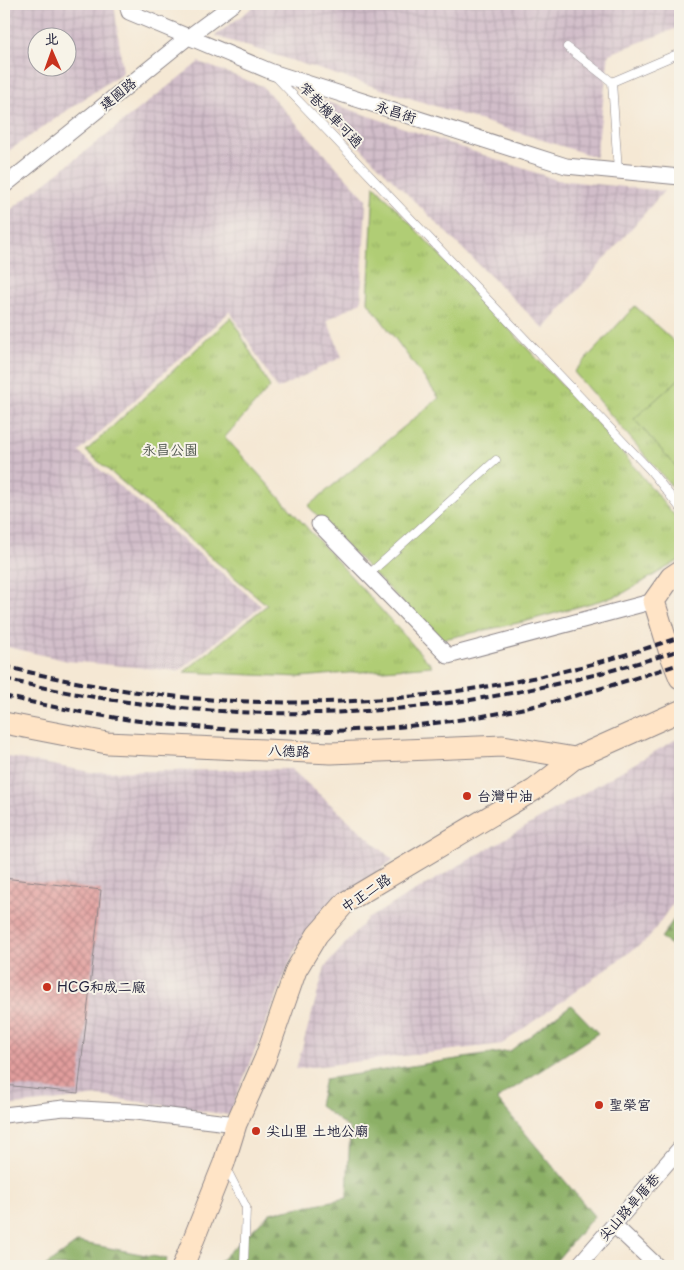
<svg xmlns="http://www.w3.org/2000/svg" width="684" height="1270" viewBox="0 0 684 1270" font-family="'Playpen Sans','LXGW WenKai TC',sans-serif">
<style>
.industrial{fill:url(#industrial-grid);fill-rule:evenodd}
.forest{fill:url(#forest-firs);stroke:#576950}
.park{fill:url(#park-tufts);stroke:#697858}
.pitch{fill:#b0cd74;stroke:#697858}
.building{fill:url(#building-cross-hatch)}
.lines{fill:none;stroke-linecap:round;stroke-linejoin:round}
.lane-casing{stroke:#8c8588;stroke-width:9}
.street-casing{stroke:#8c8588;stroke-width:17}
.secondary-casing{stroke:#8c8588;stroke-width:23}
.lane{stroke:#fff;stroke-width:8}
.street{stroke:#fff;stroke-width:15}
.secondary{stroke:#ffe4c6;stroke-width:21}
.rail{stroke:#22223b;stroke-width:4;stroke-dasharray:8 4;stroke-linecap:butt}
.poi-dot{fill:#c8321e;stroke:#f7f3e8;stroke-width:2}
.labels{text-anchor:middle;stroke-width:4;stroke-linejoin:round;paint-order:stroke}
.street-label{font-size:14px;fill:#22223b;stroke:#f7f3e8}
.park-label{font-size:14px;fill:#4d554c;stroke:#f7f3e8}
.poi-label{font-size:14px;fill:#22223b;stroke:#f7f3e8;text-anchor:start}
</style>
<defs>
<pattern id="industrial-grid" width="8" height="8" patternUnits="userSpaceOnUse" patternTransform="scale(1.25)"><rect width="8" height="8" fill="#d1bdc9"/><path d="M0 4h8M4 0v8" fill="none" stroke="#b3a2ae"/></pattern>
<pattern id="forest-firs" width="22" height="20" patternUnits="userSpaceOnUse" patternTransform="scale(1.25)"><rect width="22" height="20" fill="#8cb066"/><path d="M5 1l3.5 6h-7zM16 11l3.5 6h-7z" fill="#728f55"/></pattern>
<pattern id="park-tufts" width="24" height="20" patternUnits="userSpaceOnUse" patternTransform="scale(1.25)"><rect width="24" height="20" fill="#b0cd74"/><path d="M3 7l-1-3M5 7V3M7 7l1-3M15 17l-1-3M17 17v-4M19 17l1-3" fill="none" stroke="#97b065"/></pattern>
<pattern id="building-cross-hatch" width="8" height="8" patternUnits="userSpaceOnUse" patternTransform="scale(1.25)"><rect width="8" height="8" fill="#e29e9d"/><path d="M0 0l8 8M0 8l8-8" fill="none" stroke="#b78081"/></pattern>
</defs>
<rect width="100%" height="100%" fill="#f7f3e8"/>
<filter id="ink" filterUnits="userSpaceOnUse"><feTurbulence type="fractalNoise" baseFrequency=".02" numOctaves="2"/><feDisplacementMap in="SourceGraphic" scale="10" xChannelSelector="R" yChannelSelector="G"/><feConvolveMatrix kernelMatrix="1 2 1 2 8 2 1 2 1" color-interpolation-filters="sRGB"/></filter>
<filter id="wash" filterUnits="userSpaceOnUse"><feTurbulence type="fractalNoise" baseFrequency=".0096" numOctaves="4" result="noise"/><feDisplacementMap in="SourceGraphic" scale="20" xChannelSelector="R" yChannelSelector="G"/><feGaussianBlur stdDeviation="1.12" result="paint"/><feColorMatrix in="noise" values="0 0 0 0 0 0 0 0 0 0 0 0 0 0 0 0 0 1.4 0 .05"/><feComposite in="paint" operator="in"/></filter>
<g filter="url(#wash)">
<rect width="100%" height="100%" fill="#f5e8d4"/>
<path class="industrial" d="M4,4H114L123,72L4,154ZM38,38H68V68H38Z
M257,4H680V27L609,54L596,157L215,36Z
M199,62L262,86L366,199L361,302L327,320L342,357L277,389L230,311L79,452L261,606L179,671L68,661L4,646V215Z
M319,99L557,180L664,191L544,329L324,112Z
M680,737V893L648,939L502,1044L296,1069L325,967L367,919Z
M4,756L90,772L291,769L393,860L336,904L295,950L229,1115L99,1096L4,1106Z"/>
<path class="forest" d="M680,910V952L661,938Z
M571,1005L598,1033L497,1099L594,1216L552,1266H215L270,1213L347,1198L350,1129L319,1105L325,1079L510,1051Z
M78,1242L167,1259L165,1266H45Z"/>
<path class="park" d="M374,185L601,427L680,522V560L620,595L527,621L439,640L308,506L439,398L368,302Z
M635,306L680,347V496L574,372Z
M231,317L270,387L225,437L432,666L300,677L184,672L267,605L86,451Z"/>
<path class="pitch" d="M680,378V471L634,419Z"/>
<g id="blocks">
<path class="building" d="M4,878L101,890L78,1093L4,1085Z"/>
</g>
</g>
<g filter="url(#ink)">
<use href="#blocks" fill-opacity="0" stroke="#8c8588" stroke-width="1"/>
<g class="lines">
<g class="lane-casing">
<path id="lane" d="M567,47L612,82
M276,77L650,470L680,508
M618,171L612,82L680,53
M369,574L496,460
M226,1168L246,1207L244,1266"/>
</g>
<g class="street-casing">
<path id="street" d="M127,4L129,12L272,72L566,166L680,177
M4,186L187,38L233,4
M319,524L448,656L654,601
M4,1115L64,1108L136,1112L236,1124
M614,1225L657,1266
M578,1266L680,1148"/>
</g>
<g class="secondary-casing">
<path id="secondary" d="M680,571L671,577L654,601L670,653L680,678
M4,723L107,743L331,753L503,746L575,758
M183,1266L224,1163L236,1124L265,1059L296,970L317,935L346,902L534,790L575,758L680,711"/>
</g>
<use href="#lane" class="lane"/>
<use href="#street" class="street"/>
<use href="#secondary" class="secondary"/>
<path class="rail" d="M4,666C225,723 464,713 680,637
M4,679C235,733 455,723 680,650
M4,696C180,738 365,745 543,704C589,693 635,678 680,664"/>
</g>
</g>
<g class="poi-dot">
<circle cx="467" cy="796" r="5"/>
<circle cx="47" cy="987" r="5"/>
<circle cx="599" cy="1105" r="5"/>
<circle cx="256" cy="1131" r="5"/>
</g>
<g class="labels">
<g class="street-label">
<text transform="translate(118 94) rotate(-39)" y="5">建國路</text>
<text transform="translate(396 112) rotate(18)" y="5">永昌街</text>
<text transform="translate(331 115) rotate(46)" y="5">窄巷機車可過</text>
<text transform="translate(289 751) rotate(2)" y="5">八德路</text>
<text transform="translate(366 893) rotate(-34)" y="5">中正二路</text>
<text transform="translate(629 1207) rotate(-49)" y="5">尖山路卓厝巷</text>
</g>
<g class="park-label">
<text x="170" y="455">永昌公園</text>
</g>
<g class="poi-label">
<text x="477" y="801">台灣中油</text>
<text x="57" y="992">HCG和成二廠</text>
<text x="609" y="1110">聖榮宮</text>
<text x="266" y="1136">尖山里 土地公廟</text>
</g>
</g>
<rect width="684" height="1270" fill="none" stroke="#f7f3e8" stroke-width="20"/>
<g transform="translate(52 52) rotate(358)"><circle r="24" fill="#f7f3e8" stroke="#a29fa3"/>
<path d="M0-4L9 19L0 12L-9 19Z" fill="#c8321e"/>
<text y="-8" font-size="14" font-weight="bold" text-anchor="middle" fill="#22223b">北</text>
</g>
</svg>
